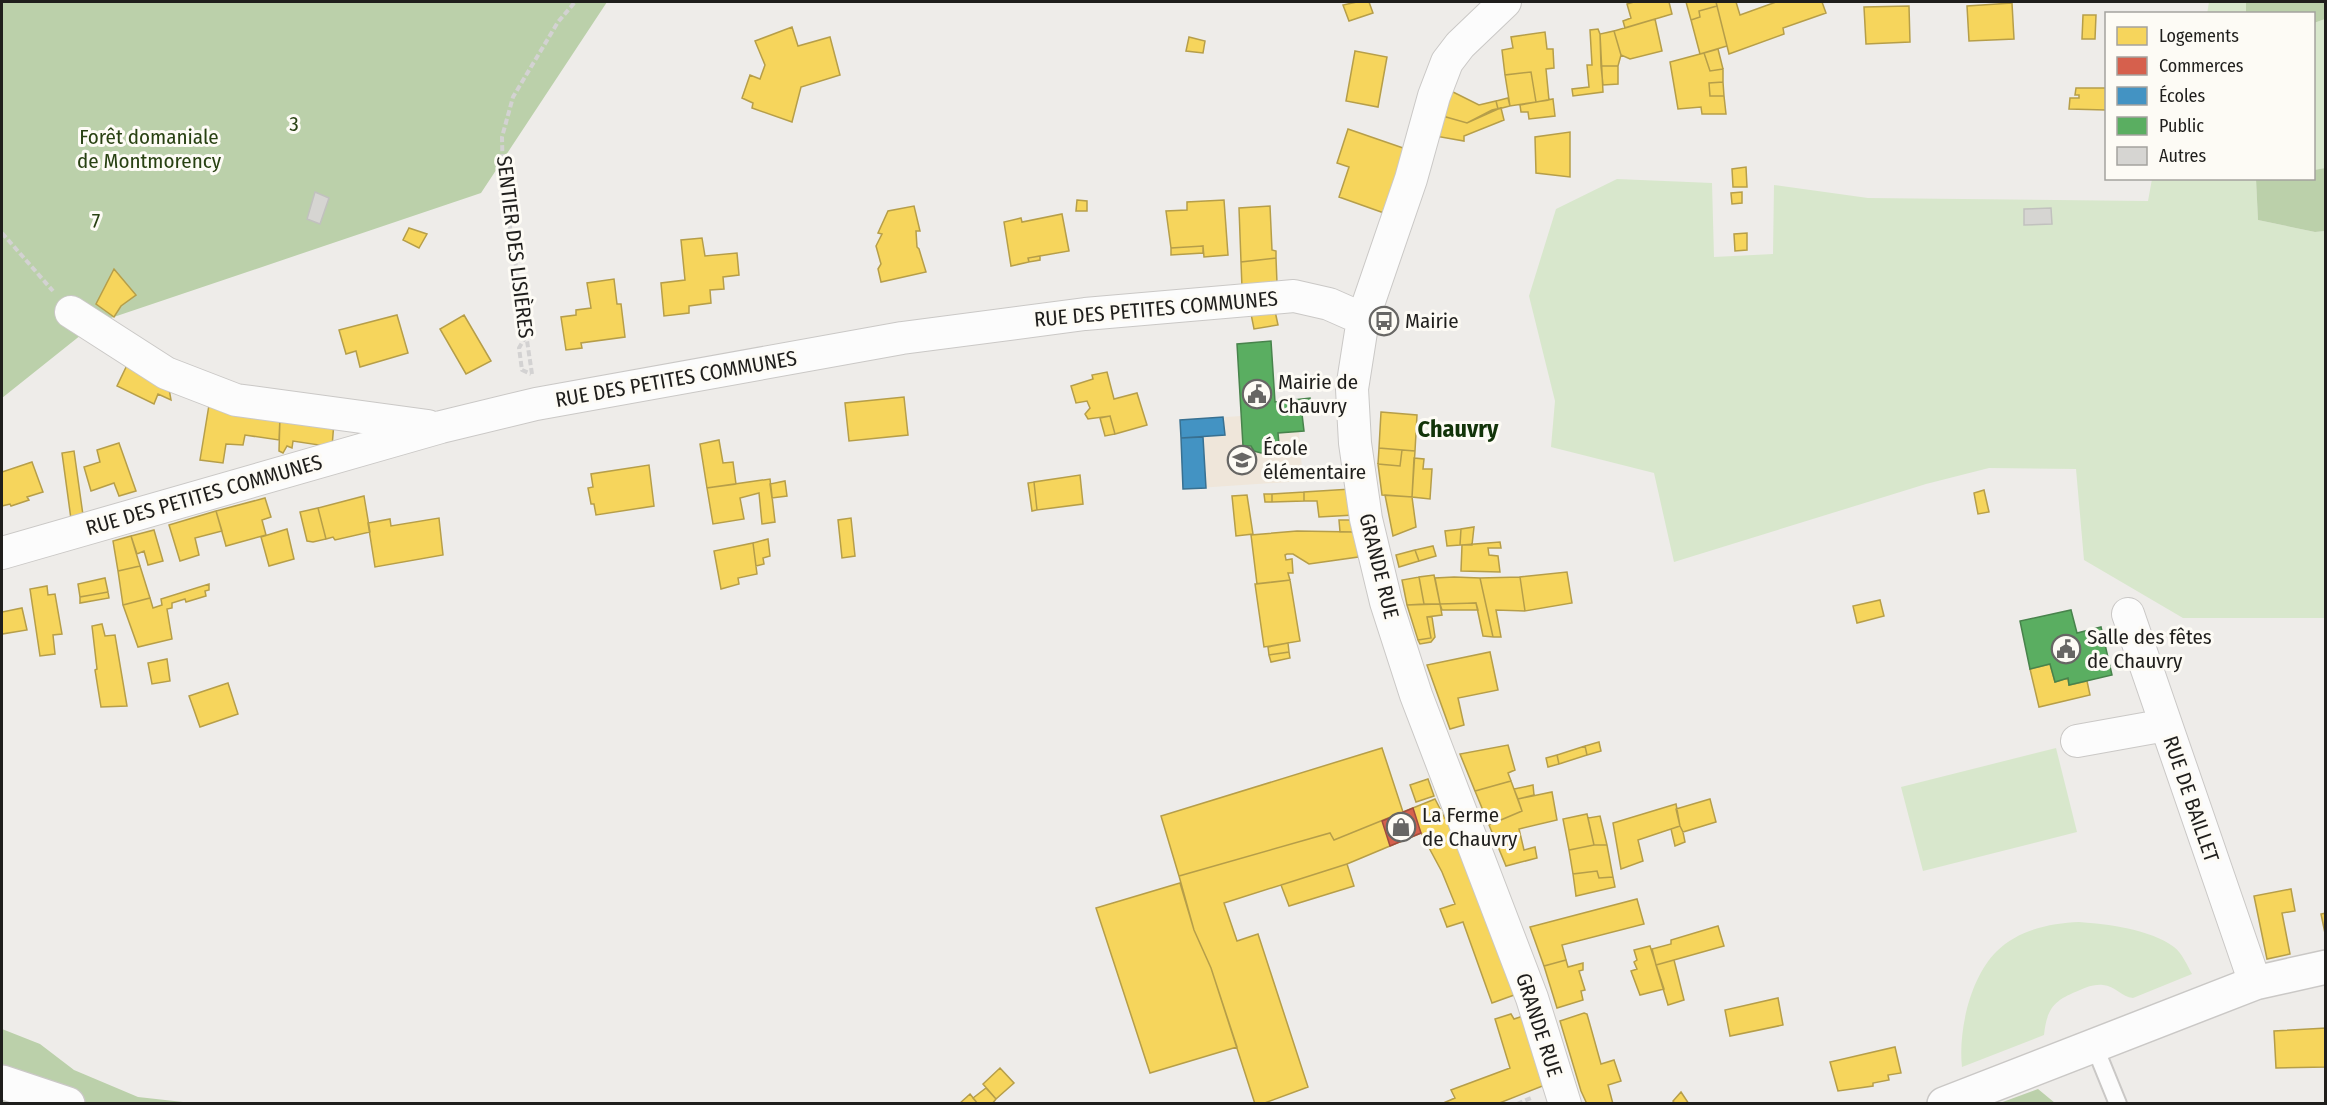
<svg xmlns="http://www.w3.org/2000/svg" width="2327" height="1105" viewBox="0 0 2327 1105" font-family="'Fira Sans Condensed',sans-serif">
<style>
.education{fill:#efe6da}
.green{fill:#d8e7cc}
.forest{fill:#bbd0aa}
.homes{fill:#f6d55c;stroke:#b69e49;stroke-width:1.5}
.shops{fill:#d6604d;stroke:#9f4c3e;stroke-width:1.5}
.schools{fill:#4393c3;stroke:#387091;stroke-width:1.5}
.public{fill:#5aae61;stroke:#48834c;stroke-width:1.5}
.building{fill:#d6d5d2;stroke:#c1c1be;stroke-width:1.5}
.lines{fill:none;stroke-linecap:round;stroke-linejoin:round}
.lane-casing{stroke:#cac8c6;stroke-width:20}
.street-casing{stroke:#cac8c6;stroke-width:34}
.secondary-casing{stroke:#cac8c6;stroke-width:36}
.path{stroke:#d3d2d2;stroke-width:4;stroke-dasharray:6 3;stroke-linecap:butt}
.lane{stroke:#fcfcfc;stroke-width:16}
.street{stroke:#fcfcfc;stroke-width:32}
.secondary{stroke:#fcfcfc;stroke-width:33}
.labels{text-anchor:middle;stroke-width:6;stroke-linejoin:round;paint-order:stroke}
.park-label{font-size:21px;fill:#284112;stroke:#fdfbf5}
.street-label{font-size:21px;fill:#1f1e1c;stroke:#fdfbf5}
.poi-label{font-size:21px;fill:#1f1e1c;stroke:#fdfbf5;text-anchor:start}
.quarter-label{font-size:24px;font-weight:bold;fill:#123409;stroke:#fdfbf5}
</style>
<rect width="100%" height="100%" fill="#eeece9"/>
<path class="education" d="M1274,388L1275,401L1310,398V414H1302L1304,431H1299L1303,481L1183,489L1180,420L1241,416L1240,390Z"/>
<path class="green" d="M2209,2H2246V13L2207,14Z
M2325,19V168L2314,170V23Z
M1617,179L1712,183L1714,257L1773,254L1774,185L1868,198L2148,201L2152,179H2256L2258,220L2315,232L2325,231V618H2183L2084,560L2076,469L1989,468L1926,484L1674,562L1654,473L1551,447L1555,401L1529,296L1556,209Z
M2056,748L2077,832L1923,871L1901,787Z
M2079,922C2107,924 2150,929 2174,947C2182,953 2187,965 2192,974L2133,998C2122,997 2115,986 2103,985C2095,984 2087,987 2080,990C2055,1000 2047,1007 2044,1035L1962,1067C1958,1032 1970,977 1997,951C2018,930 2051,923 2079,922Z"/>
<path class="forest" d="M2,2H607L481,193L96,323L2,398Z
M2246,2H2325V19L2314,23V14L2246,13Z
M2325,168V231L2315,232L2258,220L2256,179L2314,178V170Z
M2,1029L40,1044L74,1070L138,1097L192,1103H2Z
M2038,1089L2055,1103H2000Z"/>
<path class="homes" d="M1357,2H1369L1373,13L1349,21L1343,5Z
M1634,2H1669L1672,14L1625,28L1623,21L1631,18L1627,4Z
M1686,2H1716L1717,6L1699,11L1700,17L1691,20Z
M1716,2H1736L1740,15L1776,2H1822L1826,13L1783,28L1784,34L1729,54Z
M2012,3L2014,39L1969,41L1967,6Z
M1717,6L1727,46L1700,54L1691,20L1700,17L1699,11Z
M1909,6L1910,42L1866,44L1864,7Z
M2083,15H2096L2095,39H2082Z
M1655,19L1662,51L1630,59L1621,55L1614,31Z
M792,27L798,46L830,37L840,75L801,87L792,122L752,108L753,103L742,98L750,75L760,79L765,65L755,41Z
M1598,29L1600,34L1603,92L1573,96L1572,89L1589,87L1587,65H1592L1590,30Z
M1614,31L1621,55L1618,66H1601L1600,34Z
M1545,32L1547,49H1553L1554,68L1546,69L1549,100L1536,102L1531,72L1505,75L1502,50L1513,48L1511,37Z
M1189,37L1205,41L1203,53L1186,51Z
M1718,49L1723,69L1710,71L1704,53Z
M1355,51L1387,57L1378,107L1346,101Z
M1704,53L1710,71L1723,69V82L1709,83L1710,96H1724L1726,114H1702L1701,107L1678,109L1670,62Z
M1601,66H1618V84L1603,85Z
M1531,72L1536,102L1510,106L1505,75Z
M1723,82L1724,96H1710L1709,83Z
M2076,88H2106V110L2069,109L2070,98H2079V95H2075Z
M1449,90L1479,105L1496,101L1498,109L1467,123L1439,115Z
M1508,98L1510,106L1498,109L1496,101Z
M1553,99L1555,116L1529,119L1528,112H1521L1520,105Z
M1501,108L1504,120L1464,136V141L1435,136L1439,115L1467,123L1492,110Z
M1348,129L1406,149L1384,213L1339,197L1349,167L1337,163Z
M1570,132V177L1536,173L1535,137Z
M1746,167L1747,187H1733L1732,169Z
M1742,192V203L1732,204L1731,193Z
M1077,200L1087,201V211H1076Z
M1224,200L1228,255L1204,257L1203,246L1171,248L1166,211L1187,210V202Z
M914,206L920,231H916L917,247L919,249L926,272L881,282L878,269L881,264L876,246L882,234L878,233L888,211Z
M1270,206L1272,250L1276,251V258L1241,262L1239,208Z
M1062,214L1069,251L1028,258L1029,262L1011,266L1004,222L1021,218L1022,222Z
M409,228L427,234L419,248L403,240Z
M1747,233V250L1735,251L1734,234Z
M702,238L705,256L737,253L739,275L723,277L724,289L710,290L711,303L689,306V313L664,316L661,283L685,280L681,240Z
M1203,246V253L1171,255V248Z
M1040,256V260L1029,262L1028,258Z
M1276,258L1277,283L1242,288L1241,262Z
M114,269L136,295L121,306L114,317L96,304Z
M614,279L617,304H621L625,337L581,343L582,348L566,350L561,317L576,315V310L591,308L587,283Z
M1275,311L1278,325L1254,329L1251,314Z
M397,315L408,353L360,367L356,351L346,354L339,330Z
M464,315L491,361L466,374L440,329Z
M129,361L168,383L171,400L158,394L154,404L117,386Z
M1107,372L1114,399L1137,393L1147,425L1115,434L1110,416L1088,419L1085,414L1090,408L1087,401L1076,403L1071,386L1093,379L1092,375Z
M904,397L908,435L849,441L845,403Z
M209,405L280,417L279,440L245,435L243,445L226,444L223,463L200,460Z
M1381,412L1417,415L1415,451L1379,448Z
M1110,416L1115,434L1105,436L1100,418Z
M280,417L334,422L332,447L293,441L292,448L287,446L283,453L279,451Z
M719,440L723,463L733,462L736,484L707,488L700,444Z
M119,443L136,491L119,496L114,483L91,491L84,467L100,462L97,450Z
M1379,448L1402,450L1400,466L1378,464Z
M1402,450L1415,451L1412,497L1382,495L1378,464L1400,466Z
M74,451L83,515L71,519L62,453Z
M1414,458L1424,459L1423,469H1432L1430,499L1412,497Z
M32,462L43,492L27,497L29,500L11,506L10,504L2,506V472Z
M649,465L654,506L596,515L594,504H591L588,488L593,487L591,474Z
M1080,475L1083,504L1037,510L1034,482Z
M770,479L775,522L762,524L759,493L740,498L744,519L713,524L707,488Z
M785,481L787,496L772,498L770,484Z
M1034,482L1037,510L1032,511L1028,483Z
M1351,489L1354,515L1319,517L1317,501H1304V492Z
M1984,490L1989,512L1978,514L1974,493Z
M1304,492V501L1272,502V494Z
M1264,494H1272V502H1265Z
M1247,495L1253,534L1236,536L1232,496Z
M1385,495L1412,497L1416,527L1393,536Z
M364,496L370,532L335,540L333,537L326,539L318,508Z
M265,498L271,517L262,520L266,535L226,546L216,511Z
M318,508L326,539L313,542L307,541L300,512Z
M216,511L222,531L195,538L199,555L180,561L169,525Z
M439,518L443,555L375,567L368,523L390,519L391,526Z
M851,518L855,556L842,558L838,520Z
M1339,520H1354L1356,532H1340Z
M1474,527L1472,545H1460L1461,529Z
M287,529L294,559L269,566L261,537Z
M1461,529L1460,545L1447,546L1445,531Z
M154,530L163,561L148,565L144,551L137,554L131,536Z
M1297,531L1356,532L1358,557L1309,564L1293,554H1287L1285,555L1286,560L1292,559L1293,573H1288L1290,580L1257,584L1251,535Z
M131,536L140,566L118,571L113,541Z
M768,539L770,556L763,558L764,564L756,566L753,543Z
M1500,542L1501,548H1488L1489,555L1498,556L1500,572L1461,571L1462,545Z
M753,543L757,574L738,578L739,584L721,589L714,551Z
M1433,546L1436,556L1419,561L1415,550Z
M1415,550L1419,561L1399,567L1396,555Z
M140,566L150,598L123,605L118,571Z
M1567,572L1572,603L1525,611L1520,577Z
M1434,575L1440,604H1424L1419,577Z
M1419,577L1424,604L1407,605L1402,580Z
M1454,577L1480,578L1493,637L1483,636L1476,603L1440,604L1435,578Z
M1520,577L1525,611L1496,610L1501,637H1493L1480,578Z
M105,578L108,592L80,597L78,584Z
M1290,580L1300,641L1264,647L1255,584Z
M209,584V590L205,591L206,596L186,602L185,599L172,603V608L167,609L172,639L138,647L123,605L150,598L153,608L162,605L161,599Z
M47,586L48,595L55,594L62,634L53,635L55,654L40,656L30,589Z
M108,592L109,598L80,603V597Z
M1880,600L1884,616L1857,623L1853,606Z
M1476,603L1478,610H1442L1440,604Z
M1440,604L1442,615L1427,617L1431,638L1418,640L1407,605Z
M22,608L27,630L2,634V612Z
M1427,617H1432L1435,637L1431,642L1420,644L1418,640L1431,638Z
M102,624L105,636L115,635L127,706L101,707L95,670L97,669L92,626Z
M1288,643L1289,652L1269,655L1268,647Z
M1289,652L1290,658L1271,662L1269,655Z
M1490,652L1498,690L1458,698L1464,725L1450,729L1427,665Z
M167,659L170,681L152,684L148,663Z
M2050,664L2055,682L2068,678L2069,685L2087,681L2090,695L2039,707L2030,669Z
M228,683L238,714L200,727L189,696Z
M1599,742L1601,751L1587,755L1585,746Z
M1508,745L1515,770L1508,773L1511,781L1475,791L1460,754Z
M1585,746L1587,755L1559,764L1557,755Z
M1382,748L1403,812L1334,840L1330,833L1179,876L1161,816Z
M1557,755L1559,764L1548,767L1546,758Z
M1428,779L1434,796L1416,802L1410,785Z
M1511,781L1522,811L1489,825L1475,791Z
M1533,785L1534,795L1518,799L1514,789Z
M1552,792L1557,820L1519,829L1524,850L1535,847L1537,858L1506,866L1489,825L1522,811L1518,799Z
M1435,799L1469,864L1517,994L1492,1003L1463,922L1447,927L1440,909L1455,904L1442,872L1421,833L1347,864L1224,903L1237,941L1258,934L1308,1087L1262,1104H1255L1211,968L1194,930L1179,876L1330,833L1334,840Z
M1710,799L1716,822L1683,832L1680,826L1676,809Z
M1676,804L1680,826L1638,840L1643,861L1621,869L1613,823Z
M1587,814L1594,845L1569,850L1563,819Z
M1600,816L1607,845H1594L1588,818Z
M1680,826L1683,832L1685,842L1675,846L1671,829Z
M1594,845H1607L1613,877L1599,878L1597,871L1573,874L1569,850Z
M1347,864L1354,886L1289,906L1281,885Z
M1597,871L1599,878L1613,877L1615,887L1576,896L1573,874Z
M1180,883L1194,930L1211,968L1237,1047L1150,1073L1096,908Z
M2291,889L2295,911L2282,913L2290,954L2267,959L2254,896Z
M1637,899L1644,924L1562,945L1566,960L1544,966L1530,927Z
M2326,913V938L2321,914Z
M1718,926L1724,946L1656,965L1652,949L1671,944V940Z
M1650,946L1664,989L1640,995L1631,971L1637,969L1634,962L1637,960L1634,950Z
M1566,960L1568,967L1583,963V970L1579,971L1585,990L1581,991L1583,1000L1557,1008L1544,966Z
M1674,960L1684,1000L1668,1005L1656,965Z
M1778,998L1783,1025L1730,1036L1725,1010Z
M1584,1013L1587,1014L1601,1064L1614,1060L1621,1081L1608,1085L1613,1104H1587L1581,1091L1560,1021Z
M1511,1014L1514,1019L1523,1016L1545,1085L1497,1104H1441L1455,1098L1451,1090L1510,1068L1495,1019Z
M2326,1028V1067L2276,1068L2274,1031Z
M1895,1047L1901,1073L1888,1075L1889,1080L1873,1083V1086L1838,1091L1830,1062Z
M1000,1068L1014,1083L996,1099L983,1084Z
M986,1088L996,1099L992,1104H978L973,1098Z
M1681,1092L1689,1104H1675L1673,1101Z
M970,1094L978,1104H959Z"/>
<path class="shops" d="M1413,808L1421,833L1390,846L1382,821Z"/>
<path class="schools" d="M1223,417L1225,435L1181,438L1180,420Z
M1203,437L1206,488L1183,489L1181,438Z"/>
<path class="public" d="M1271,341L1275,402L1310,398V414H1302L1304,431L1278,433L1279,444H1270L1265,452L1261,453L1254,451L1251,446H1243L1237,344Z
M2071,610L2077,633L2101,627L2112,675L2069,685L2068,678L2055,682L2050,664L2030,669L2020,621Z"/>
<path class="building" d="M315,192L329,198L320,224L307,219Z
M2051,208L2052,224L2024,225V209Z"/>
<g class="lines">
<g class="lane-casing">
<path id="lane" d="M2094,1045L2118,1104"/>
</g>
<g class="street-casing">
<path id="street" d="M1505,2L1460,45L1447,62L1434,96L1411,179L1363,319L1352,389L1355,443L1366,519L1386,602L1416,695L1532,998L1565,1104
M71,312L166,373L236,400L428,426
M2,553L441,427L536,404L902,338L1085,314L1294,296L1329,304L1363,319
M2128,614L2255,983
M2077,741L2166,725"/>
</g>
<g class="secondary-casing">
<path id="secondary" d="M2,1082L68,1104
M1944,1104L2255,983L2326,967"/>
</g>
<path class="path" d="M2,233L53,291
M526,336L519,348L522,370L531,374
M532,374L503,180L502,137L513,97L558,22L575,2
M1517,1104L1531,1098"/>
<use href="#lane" class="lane"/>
<use href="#street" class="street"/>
<use href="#secondary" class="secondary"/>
</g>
<defs>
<g id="bus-ring" transform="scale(1.5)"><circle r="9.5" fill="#fdfbf5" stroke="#676664" stroke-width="1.5"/><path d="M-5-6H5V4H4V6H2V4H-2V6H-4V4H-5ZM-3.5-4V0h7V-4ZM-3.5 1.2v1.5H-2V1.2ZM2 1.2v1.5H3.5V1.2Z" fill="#676664"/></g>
<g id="civic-ring" transform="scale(1.5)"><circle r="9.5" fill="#fdfbf5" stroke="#676664" stroke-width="1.5"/><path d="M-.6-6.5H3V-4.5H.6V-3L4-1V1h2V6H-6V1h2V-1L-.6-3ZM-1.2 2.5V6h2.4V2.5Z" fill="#676664"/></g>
<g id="school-ring" transform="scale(1.5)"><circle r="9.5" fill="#fdfbf5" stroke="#676664" stroke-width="1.5"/><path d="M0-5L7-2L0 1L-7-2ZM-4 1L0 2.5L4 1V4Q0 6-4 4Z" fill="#676664"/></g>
<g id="shop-ring" transform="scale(1.5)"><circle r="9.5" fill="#fdfbf5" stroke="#676664" stroke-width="1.5"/><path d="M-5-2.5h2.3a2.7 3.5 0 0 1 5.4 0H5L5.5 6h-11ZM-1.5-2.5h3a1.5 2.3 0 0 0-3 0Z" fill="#676664"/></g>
</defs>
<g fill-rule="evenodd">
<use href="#bus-ring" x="1384" y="321"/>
<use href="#civic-ring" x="1257" y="394"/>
<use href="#school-ring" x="1242" y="460"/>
<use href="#civic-ring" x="2066" y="649"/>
<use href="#shop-ring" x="1401" y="827"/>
</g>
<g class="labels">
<g class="park-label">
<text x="294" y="131">3</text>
<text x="149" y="144">Forêt domaniale<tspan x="149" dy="24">de Montmorency</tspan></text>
<text x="96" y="228">7</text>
</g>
<g class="street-label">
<text transform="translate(515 247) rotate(83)" y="7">SENTIER DES LISIÈRES</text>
<text transform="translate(1156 309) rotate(-5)" y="7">RUE DES PETITES COMMUNES</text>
<text transform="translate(676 379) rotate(-10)" y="7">RUE DES PETITES COMMUNES</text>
<text transform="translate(204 495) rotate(-16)" y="7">RUE DES PETITES COMMUNES</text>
<text transform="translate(1379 566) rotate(76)" y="7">GRANDE RUE</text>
<text transform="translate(2191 799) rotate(71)" y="7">RUE DE BAILLET</text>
<text transform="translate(1539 1025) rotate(72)" y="7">GRANDE RUE</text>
</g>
<g class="poi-label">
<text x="1405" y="328">Mairie</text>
<text x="1278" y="389">Mairie de<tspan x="1278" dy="24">Chauvry</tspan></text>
<text x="1263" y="455">École<tspan x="1263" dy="24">élémentaire</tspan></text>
<text x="2087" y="644">Salle des fêtes<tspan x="2087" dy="24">de Chauvry</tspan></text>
<text x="1422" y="822">La Ferme<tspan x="1422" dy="24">de Chauvry</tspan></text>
</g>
<g class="quarter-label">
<text x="1458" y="437">Chauvry</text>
</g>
</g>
<rect width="2327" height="1105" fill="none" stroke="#1f1e1c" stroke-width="6"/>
<rect x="2105" y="12" width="210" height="168" fill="#fdfbf5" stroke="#a4a39e" stroke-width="1.5"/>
<rect x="2117" y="27" width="30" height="18" fill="#f6d55c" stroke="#a4a39e" stroke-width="1.5"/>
<text x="2159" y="42" font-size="18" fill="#1f1e1c">Logements</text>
<rect x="2117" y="57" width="30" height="18" fill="#d6604d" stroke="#a4a39e" stroke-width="1.5"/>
<text x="2159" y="72" font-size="18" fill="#1f1e1c">Commerces</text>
<rect x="2117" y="87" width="30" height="18" fill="#4393c3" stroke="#a4a39e" stroke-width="1.5"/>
<text x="2159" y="102" font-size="18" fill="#1f1e1c">Écoles</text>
<rect x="2117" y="117" width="30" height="18" fill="#5aae61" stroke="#a4a39e" stroke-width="1.5"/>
<text x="2159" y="132" font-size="18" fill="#1f1e1c">Public</text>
<rect x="2117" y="147" width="30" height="18" fill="#d6d5d2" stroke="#a4a39e" stroke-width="1.5"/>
<text x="2159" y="162" font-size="18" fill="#1f1e1c">Autres</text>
</svg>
